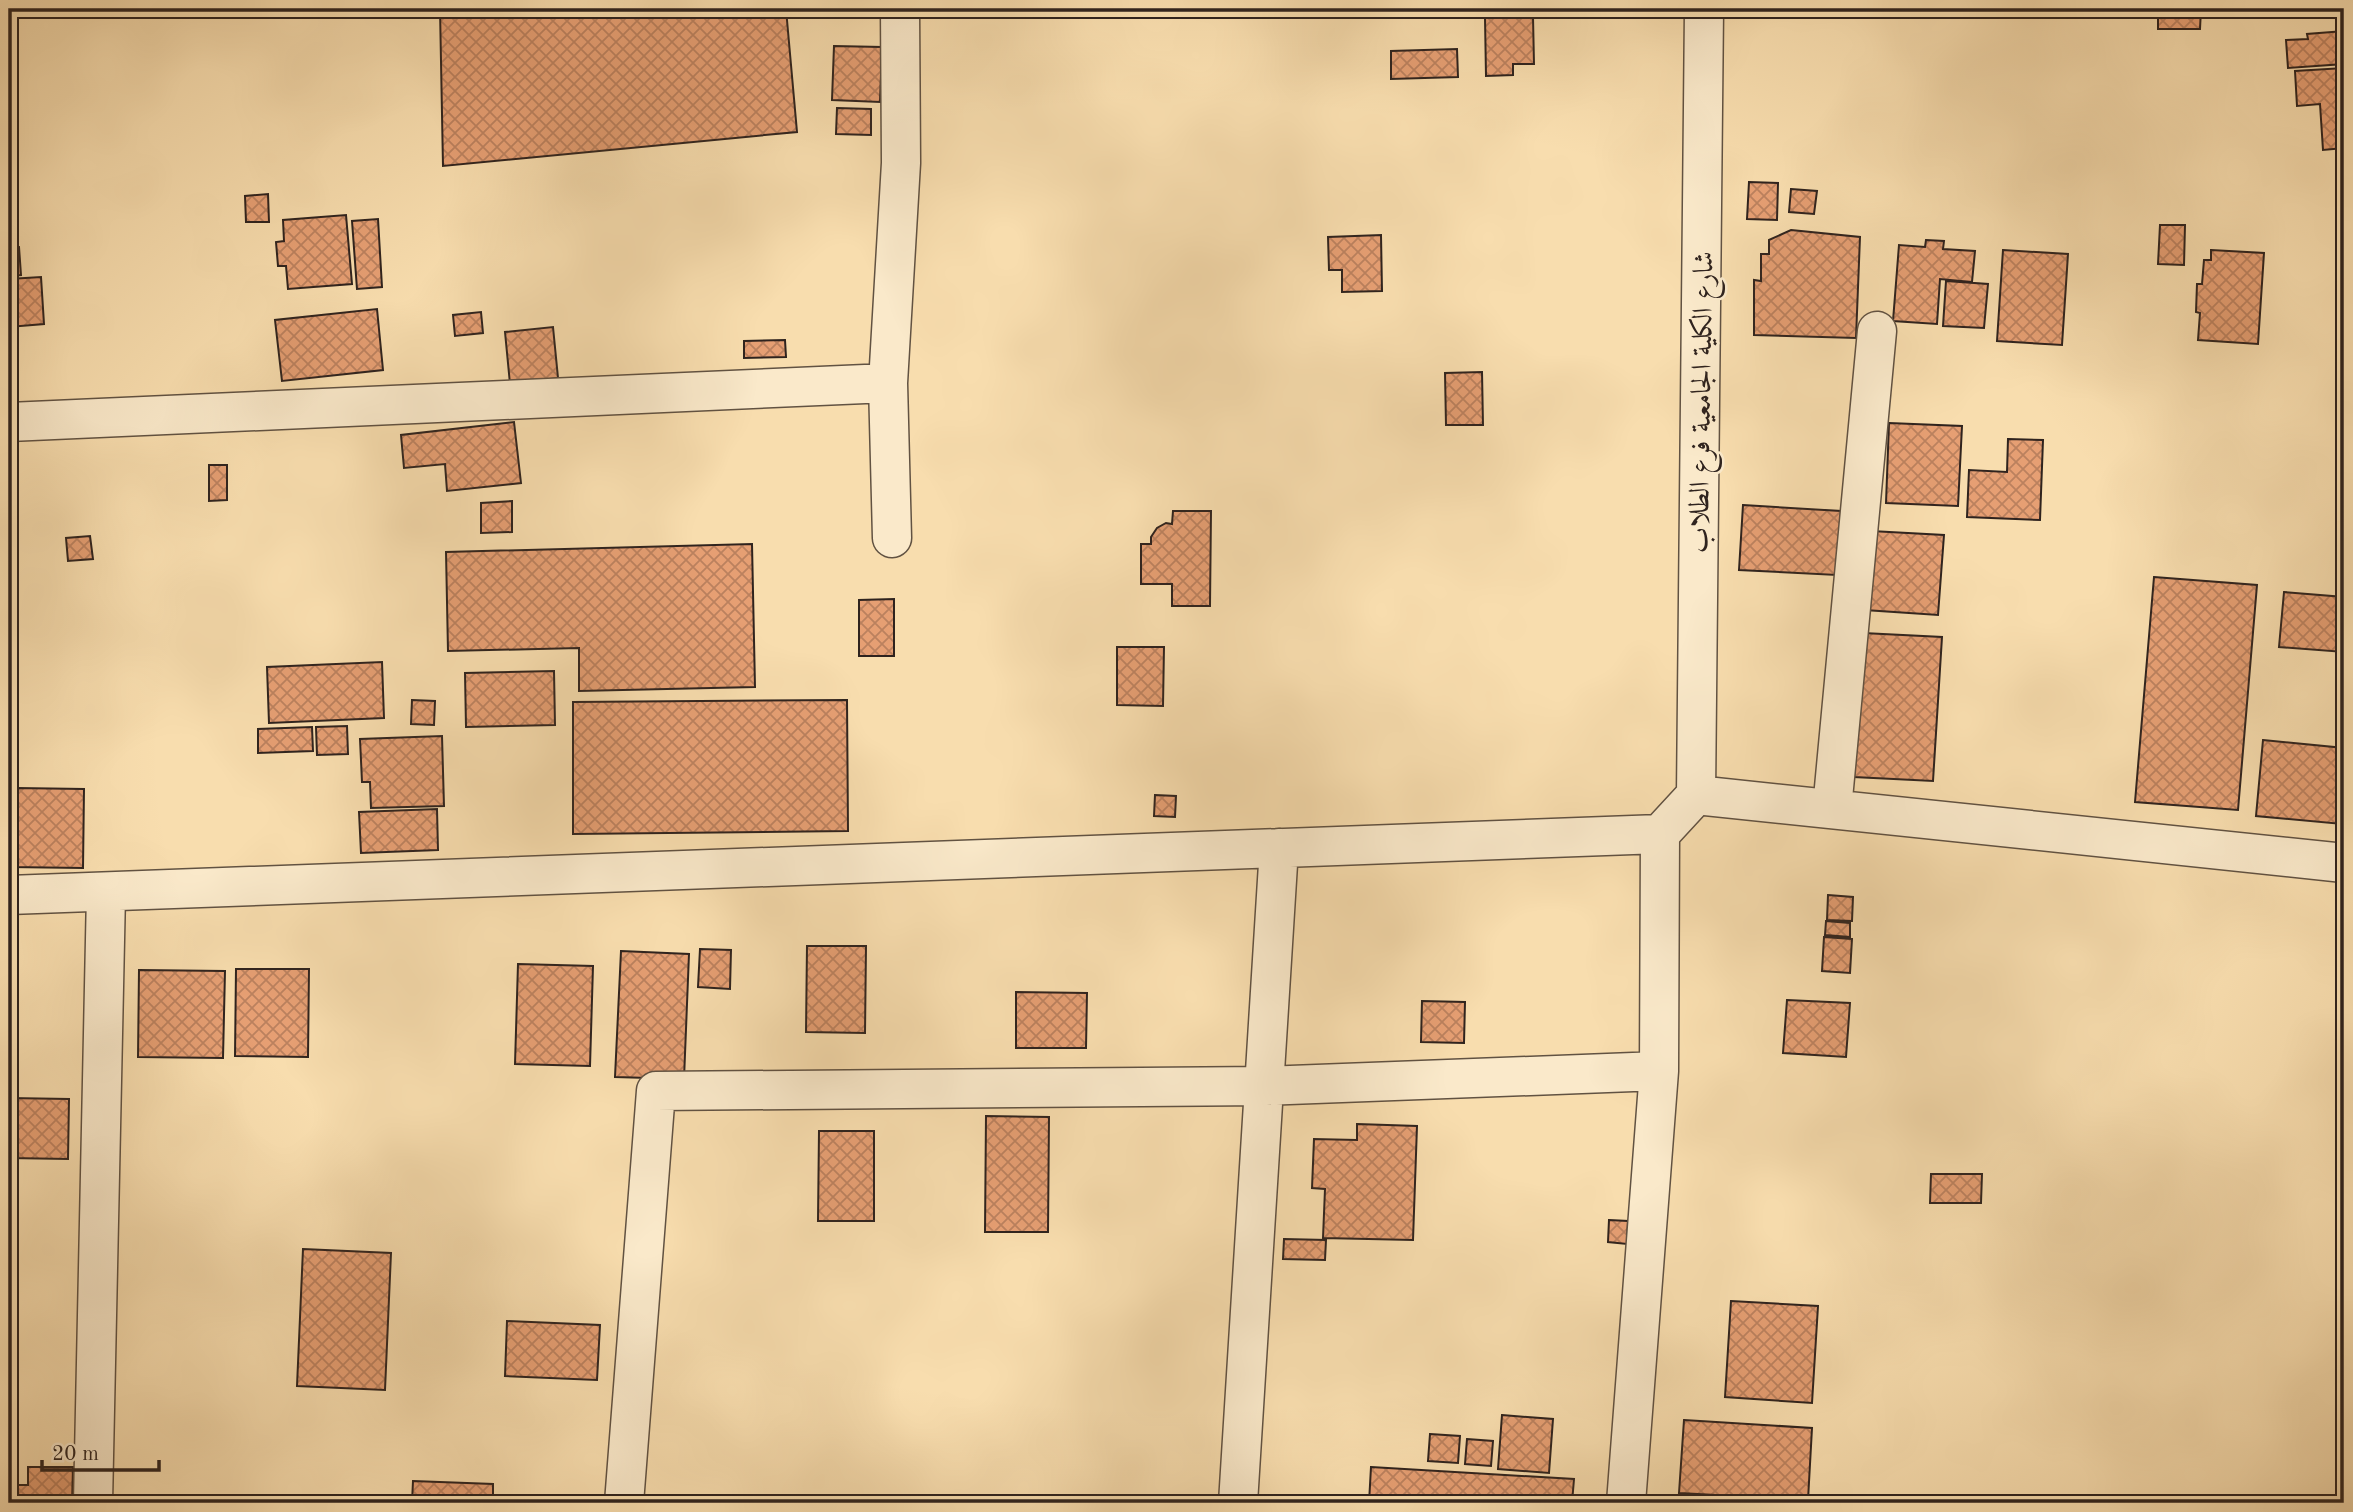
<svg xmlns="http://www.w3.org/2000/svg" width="2353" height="1512" viewBox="0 0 2353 1512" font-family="'Old Standard TT',Amiri,serif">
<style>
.building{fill:url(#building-cross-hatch);stroke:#2f231e;stroke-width:2}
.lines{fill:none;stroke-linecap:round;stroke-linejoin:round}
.minor-casing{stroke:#615242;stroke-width:41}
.minor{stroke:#fae9ca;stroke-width:38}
.labels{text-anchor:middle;stroke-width:5;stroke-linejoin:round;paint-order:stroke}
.street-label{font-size:28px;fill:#2f231e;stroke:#fae9ca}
</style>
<defs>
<pattern id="building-cross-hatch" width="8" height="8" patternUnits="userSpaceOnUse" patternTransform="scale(1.75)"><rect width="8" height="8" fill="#e69f73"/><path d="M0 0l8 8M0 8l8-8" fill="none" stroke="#bb815e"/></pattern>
</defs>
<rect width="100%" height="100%" fill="#f8ddae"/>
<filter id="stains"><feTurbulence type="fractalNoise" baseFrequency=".00286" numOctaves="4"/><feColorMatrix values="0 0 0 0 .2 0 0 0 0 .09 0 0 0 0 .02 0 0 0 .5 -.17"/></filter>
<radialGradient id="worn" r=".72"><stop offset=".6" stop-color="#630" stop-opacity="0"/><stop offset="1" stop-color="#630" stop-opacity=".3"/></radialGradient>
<path class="building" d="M440,9H705L706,15L786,9L797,132L443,166Z
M2158,9H2201L2200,29H2158Z
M1533,17L1534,64H1513V75L1486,76L1485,18Z
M2344,31V64L2288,68L2286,40L2308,39L2307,34Z
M834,46L882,47L880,102L832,100Z
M1457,49L1458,77L1391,79V51Z
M2344,68V148L2323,150L2320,104L2297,106L2295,71Z
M837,108L871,109V135L836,134Z
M1749,182L1778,183L1777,220L1747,219Z
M1791,189L1817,191L1814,214L1789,212Z
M268,194L269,222H246L245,196Z
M9,214H12L14,244H9Z
M346,215L352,284L288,289L286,266H278L276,242L284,241L283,220Z
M378,219L382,287L357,289L352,221Z
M2160,225H2185L2184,265L2158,264Z
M1791,230L1860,237L1856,338L1754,335V280L1761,281V254H1769V240Z
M1381,235L1382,291L1342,292V270H1329L1328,237Z
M1926,240L1944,241L1943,249L1975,251L1972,282L1940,279L1937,324L1893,321L1899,245L1925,247Z
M19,247L21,275L9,276V248Z
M2003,250L2068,254L2062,345L1997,341Z
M2211,250L2264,253L2258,344L2198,340L2200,313L2196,312L2197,284H2202L2204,260H2211Z
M41,277L44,324L9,327V279Z
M1946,281L1988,284L1984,328L1943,326Z
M377,309L383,370L282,381L275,320Z
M481,312L483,333L455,336L453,315Z
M553,327L558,378L510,384L505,332Z
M785,340L786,357L744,358V341Z
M1482,372L1483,425H1446L1445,373Z
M514,422L521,483L447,491L445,464L404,468L401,435Z
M1889,423L1962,426L1958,506L1886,503Z
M2008,439L2043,440L2040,520L1967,517L1969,470L2007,472Z
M209,465H227V500L209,501Z
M512,501V532L481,533V503Z
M1743,505L1841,511L1837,575L1739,570Z
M1173,511H1211L1210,606H1172V584H1141V544H1151V537L1157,528L1166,523L1172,524Z
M1871,531L1944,535L1938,615L1865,610Z
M90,536L93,559L68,561L66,538Z
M752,544L755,687L579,691V648L448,651L446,552Z
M9,567H12L14,590H9Z
M2154,577L2257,585L2238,810L2135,802Z
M2284,592L2344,597V652L2279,647Z
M894,599V656H859V600Z
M1863,633L1942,637L1933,781L1854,777Z
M1117,647H1164L1163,706L1117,705Z
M382,662L384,718L269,723L267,667Z
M554,671L555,725L466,727L465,673Z
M412,700L435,701L434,725L411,724Z
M847,700L848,831L573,834V702Z
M347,726L348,754L317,755L316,727Z
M312,727L313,751L258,753V729Z
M442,736L444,806L371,808L370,782H362L360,739Z
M2263,740L2344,748L2342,824L2256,816Z
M17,788L84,789L83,868L9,867V797H17Z
M1155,795L1176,796L1175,817L1154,816Z
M437,809L438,850L361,853L359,812Z
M1828,895L1853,897L1852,921L1827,920Z
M1826,921L1850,923V937L1825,935Z
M1824,937L1852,939L1850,973L1822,971Z
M807,946H866L865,1033L806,1032Z
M700,949L731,950L730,989L698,987Z
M621,951L689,954L684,1079L615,1077Z
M518,964L593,966L590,1066L515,1064Z
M236,969H309L308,1057L235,1056Z
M139,970L225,971L223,1058L138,1057Z
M1016,992L1087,993L1086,1048H1016Z
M1787,1000L1850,1003L1846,1057L1783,1053Z
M1422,1001L1465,1002L1464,1043L1421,1042Z
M9,1098L69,1099L68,1159L9,1158Z
M986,1116L1049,1117L1048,1232H985Z
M1357,1124L1417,1126L1413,1240L1323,1238L1325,1189L1312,1188L1314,1139L1357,1140Z
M819,1131H874V1221H818Z
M1931,1174H1982L1981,1203H1930Z
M1609,1220L1628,1221L1627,1244L1608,1242Z
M1284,1239L1326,1240L1325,1260L1283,1259Z
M303,1249L391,1253L385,1390L297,1386Z
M1731,1301L1818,1306L1812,1403L1725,1397Z
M507,1321L600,1325L597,1380L505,1376Z
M1502,1415L1553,1419L1549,1473L1498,1469Z
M1684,1420L1812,1428L1808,1500L1679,1493Z
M1430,1434L1460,1436L1458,1463L1428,1461Z
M1467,1439L1493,1441L1491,1466L1465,1464Z
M28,1467H73L72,1503H9V1485H28Z
M1371,1467L1574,1479L1572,1503H1369Z
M413,1481L493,1484V1503H412Z"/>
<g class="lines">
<g class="minor-casing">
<path id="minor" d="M9,422L888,383
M892,538L888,383L901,163L900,9
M1696,795L1704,9
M1832,809L1877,331
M9,895L1660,834
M93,1503L106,893
M624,1503L656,1091L1266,1086L1659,1071
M1238,1503L1279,848
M1626,1503L1659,1071L1660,834L1696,795L2344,863"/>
</g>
<use href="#minor" class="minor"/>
</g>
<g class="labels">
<g class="street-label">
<text transform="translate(1700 402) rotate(-89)" y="10">شارع الكلية الجامعية فرع الطلاب</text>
</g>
</g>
<rect width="2353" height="1512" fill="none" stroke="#f8ddae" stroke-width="35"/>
<rect x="10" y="10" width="2332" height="1491" fill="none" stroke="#2f231e" stroke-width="3.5"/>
<rect x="18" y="18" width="2318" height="1477" fill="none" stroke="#2f231e" stroke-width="2"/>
<path d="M42 1460v10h117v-10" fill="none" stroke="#2f231e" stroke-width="3.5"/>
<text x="52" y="1460" font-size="21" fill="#2f231e" stroke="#fae9ca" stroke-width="5" paint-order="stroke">20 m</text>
<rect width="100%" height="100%" filter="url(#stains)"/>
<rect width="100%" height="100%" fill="url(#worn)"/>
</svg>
